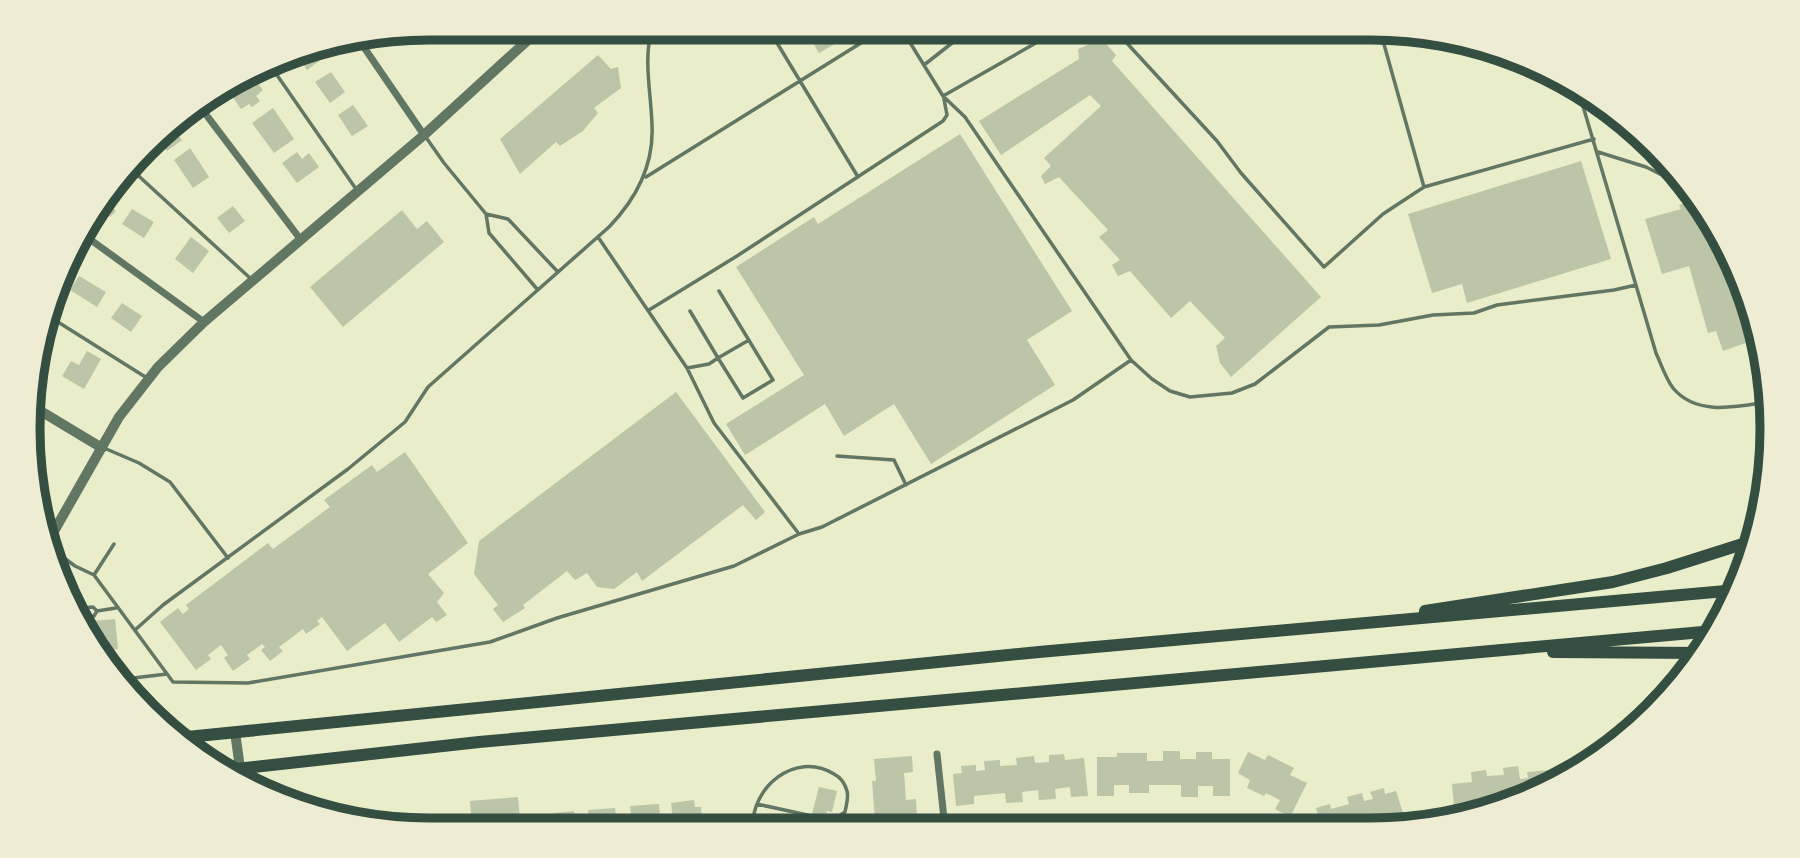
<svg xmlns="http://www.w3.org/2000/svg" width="1800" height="858" viewBox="0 0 1800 858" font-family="'Asap Condensed',sans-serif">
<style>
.building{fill:#bcc5a7}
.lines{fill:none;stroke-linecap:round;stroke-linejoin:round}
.service{stroke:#617663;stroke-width:3.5}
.minor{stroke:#617663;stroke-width:7}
.tertiary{stroke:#617663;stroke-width:10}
.trunk{stroke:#344e41;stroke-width:12}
.rim{fill:none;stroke:#344e41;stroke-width:9}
</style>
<rect width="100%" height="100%" fill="#e9edc9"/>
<path class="building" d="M804,28H863L819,53Z
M1102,39L1116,55L1112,61L1321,297L1231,377L1220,363L1216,346L1225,338L1190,301L1171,318L1130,271L1118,276L1112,265L1120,260L1099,237L1108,230L1059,177L1045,184L1041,176L1051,166L1044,158L1101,106L1090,95L1001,155L979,121L1079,59L1078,49Z
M314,47L322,59L307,70L295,52Z
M598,55L611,69L618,67L621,88L594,108L598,113L583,131L560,146L556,142L520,174L500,139Z
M331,72L345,92L330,103L315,82Z
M252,76L263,90L256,96L260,101L252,107L249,104L241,109L227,89L241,81L243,83Z
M353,105L368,126L352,136L338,115Z
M273,108L294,139L274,153L252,123Z
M171,126L182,140L167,151L158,139Z
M960,134L1072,311L1027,340L1055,385L931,464L894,404L844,436L825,404L745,455L726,424L804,375L736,267L814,217L818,224Z
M190,148L209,177L193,188L174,160Z
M297,152L302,159L309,153L319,167L297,183L282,163Z
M1581,161L1611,259L1467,303L1462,284L1432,293L1408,214Z
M110,191L116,197L109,205L116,211L110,217L97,205Z
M1692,201L1742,276L1754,340L1723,351L1716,331L1708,333L1689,266L1662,274L1645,219L1681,209L1679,205Z
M233,206L245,221L229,233L217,218Z
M132,209L154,222L144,238L122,224Z
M402,210L417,229L427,221L444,242L343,327L310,287Z
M191,237L209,251L193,273L175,259Z
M79,276L106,292L97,307L70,290Z
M122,303L142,316L131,332L111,318Z
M37,348L44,351L35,367L36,350Z
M87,351L101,359L84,389L62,376L71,361L79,365Z
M676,392L765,512L756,520L743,505L642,581L637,572L614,589L597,587L587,573L575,580L567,571L523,605L525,608L503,622L493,609L498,605L474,574L479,541Z
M405,452L468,543L428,574L444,593L437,602L447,615L436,622L432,617L399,642L385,623L347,651L322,617L317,621L320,624L306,634L303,629L279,647L283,651L270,661L261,650L265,647L262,644L247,655L250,659L233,671L224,658L228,655L221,645L208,655L211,659L196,670L160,622L178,608L183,614L189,609L186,605L268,543L273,549L330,507L324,500L372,465L377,472Z
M115,619L118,649L103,650L81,622Z
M1163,751H1180V759H1196V752H1212V759H1230V796H1213V786H1198V797H1181V785H1149V793H1129V785H1114V796H1097V757H1117V753H1147V761H1163Z
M1248,752L1265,760L1268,755L1294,768L1290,775L1307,783L1290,817L1275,809L1280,800L1266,793L1264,796L1247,788L1250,780L1238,773Z
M1064,754L1065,760L1084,758L1088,796L1071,797L1070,787L1055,789L1056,799L1039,800L1038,790L1022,792L1023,802L1006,803L1005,793L974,796V804L956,806L953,774L962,773L961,766L976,765V771L985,770L984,761L1000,760V766L1017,765L1016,758L1034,756L1035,763L1049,762V755Z
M912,756L913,772L904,773L906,800L916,799L917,818L908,819V828H874L873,820H875L872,781H876L874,759Z
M1518,766L1520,779L1528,778L1527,772L1552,770L1553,783L1524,800L1487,809V804L1472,806V813L1455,818L1452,784L1472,782L1471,772L1486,770L1487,776L1504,775L1503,768Z
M819,787L837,791L832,812L827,811L825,822L847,829H808Z
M1384,788L1385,794L1396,791L1406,822L1391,827H1387L1385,820L1365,827H1302L1300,820L1318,815L1316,808L1330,804L1331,809L1349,804L1347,797L1362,793L1364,801L1373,799L1370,792Z
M518,797L521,830H472L470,801Z
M694,800L695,807H701L703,829H674L671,803Z
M659,804L661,829H632L630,806Z
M615,808L618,829H590L588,810Z
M574,811L575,829L547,830V822L554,821L553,813Z"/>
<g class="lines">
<path class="service" d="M768,28L858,177
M956,28L961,36L974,28
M1113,28L1217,141L1241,173L1324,267L1383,214L1424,187L1594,139
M1380,30L1424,187
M270,65L356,189
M924,65L961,36
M943,96L1062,28
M1580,96L1656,353C1661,364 1666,379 1673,388C1696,416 1736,407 1767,402
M425,136L444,163L486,214L489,233L537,289
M1598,152L1646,167L1666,177L1674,175
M131,169L250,278
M646,177L885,28
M486,214L508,219L558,272
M649,310L737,256L943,121L947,115L944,99
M690,311L718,358L749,340
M50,317L147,378
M1131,360L1152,379L1170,391L1190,397L1232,393L1255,384L1329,327L1379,325L1433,315L1474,313L1497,305L1614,290L1636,285
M687,368L709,364L718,358L743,398L773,380L719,291
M104,448L139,463L170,482L228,558
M837,456L894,460L906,485
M799,534L822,527L1073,400L1131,360L965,117L943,96L901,28
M52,549L75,566L94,575L173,682L248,683L490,642L557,618L734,566L799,534L714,423L687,368L598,237
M94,575L114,544
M72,609L93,607L97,611L116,608
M78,618L94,616L97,611
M135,630L163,605L348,469L405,422L428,387L609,227C636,199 654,165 652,125C651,91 643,61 652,28
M125,679L167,674
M757,804L812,816
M753,829C750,788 795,750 834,774C840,777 845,784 847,791C849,797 846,806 845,812L836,818H826"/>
<path class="minor" d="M359,40L424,135
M198,104L301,240
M84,235L204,322
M937,754L945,828
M992,828L1066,820L1208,818H1251L1259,820L1266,827"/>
<path class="tertiary" d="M34,407L102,448
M49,540L119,417L158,367L204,322L424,135L541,28
M235,732L240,768L251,784"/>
<path class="trunk" d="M1425,611L1613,582L1667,568L1749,542
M1553,652L1701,653
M177,738L1039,652L1737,590
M227,770L479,742L1714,631"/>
</g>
<path d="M0 0H1800V858H0ZM429 40H1371A389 389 0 0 1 1760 429V429A389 389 0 0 1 1371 818H429A389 389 0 0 1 40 429V429A389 389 0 0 1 429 40Z" fill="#eeecd3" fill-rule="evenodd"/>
<path class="rim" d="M429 40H1371A389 389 0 0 1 1760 429V429A389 389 0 0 1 1371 818H429A389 389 0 0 1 40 429V429A389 389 0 0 1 429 40Z"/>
</svg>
